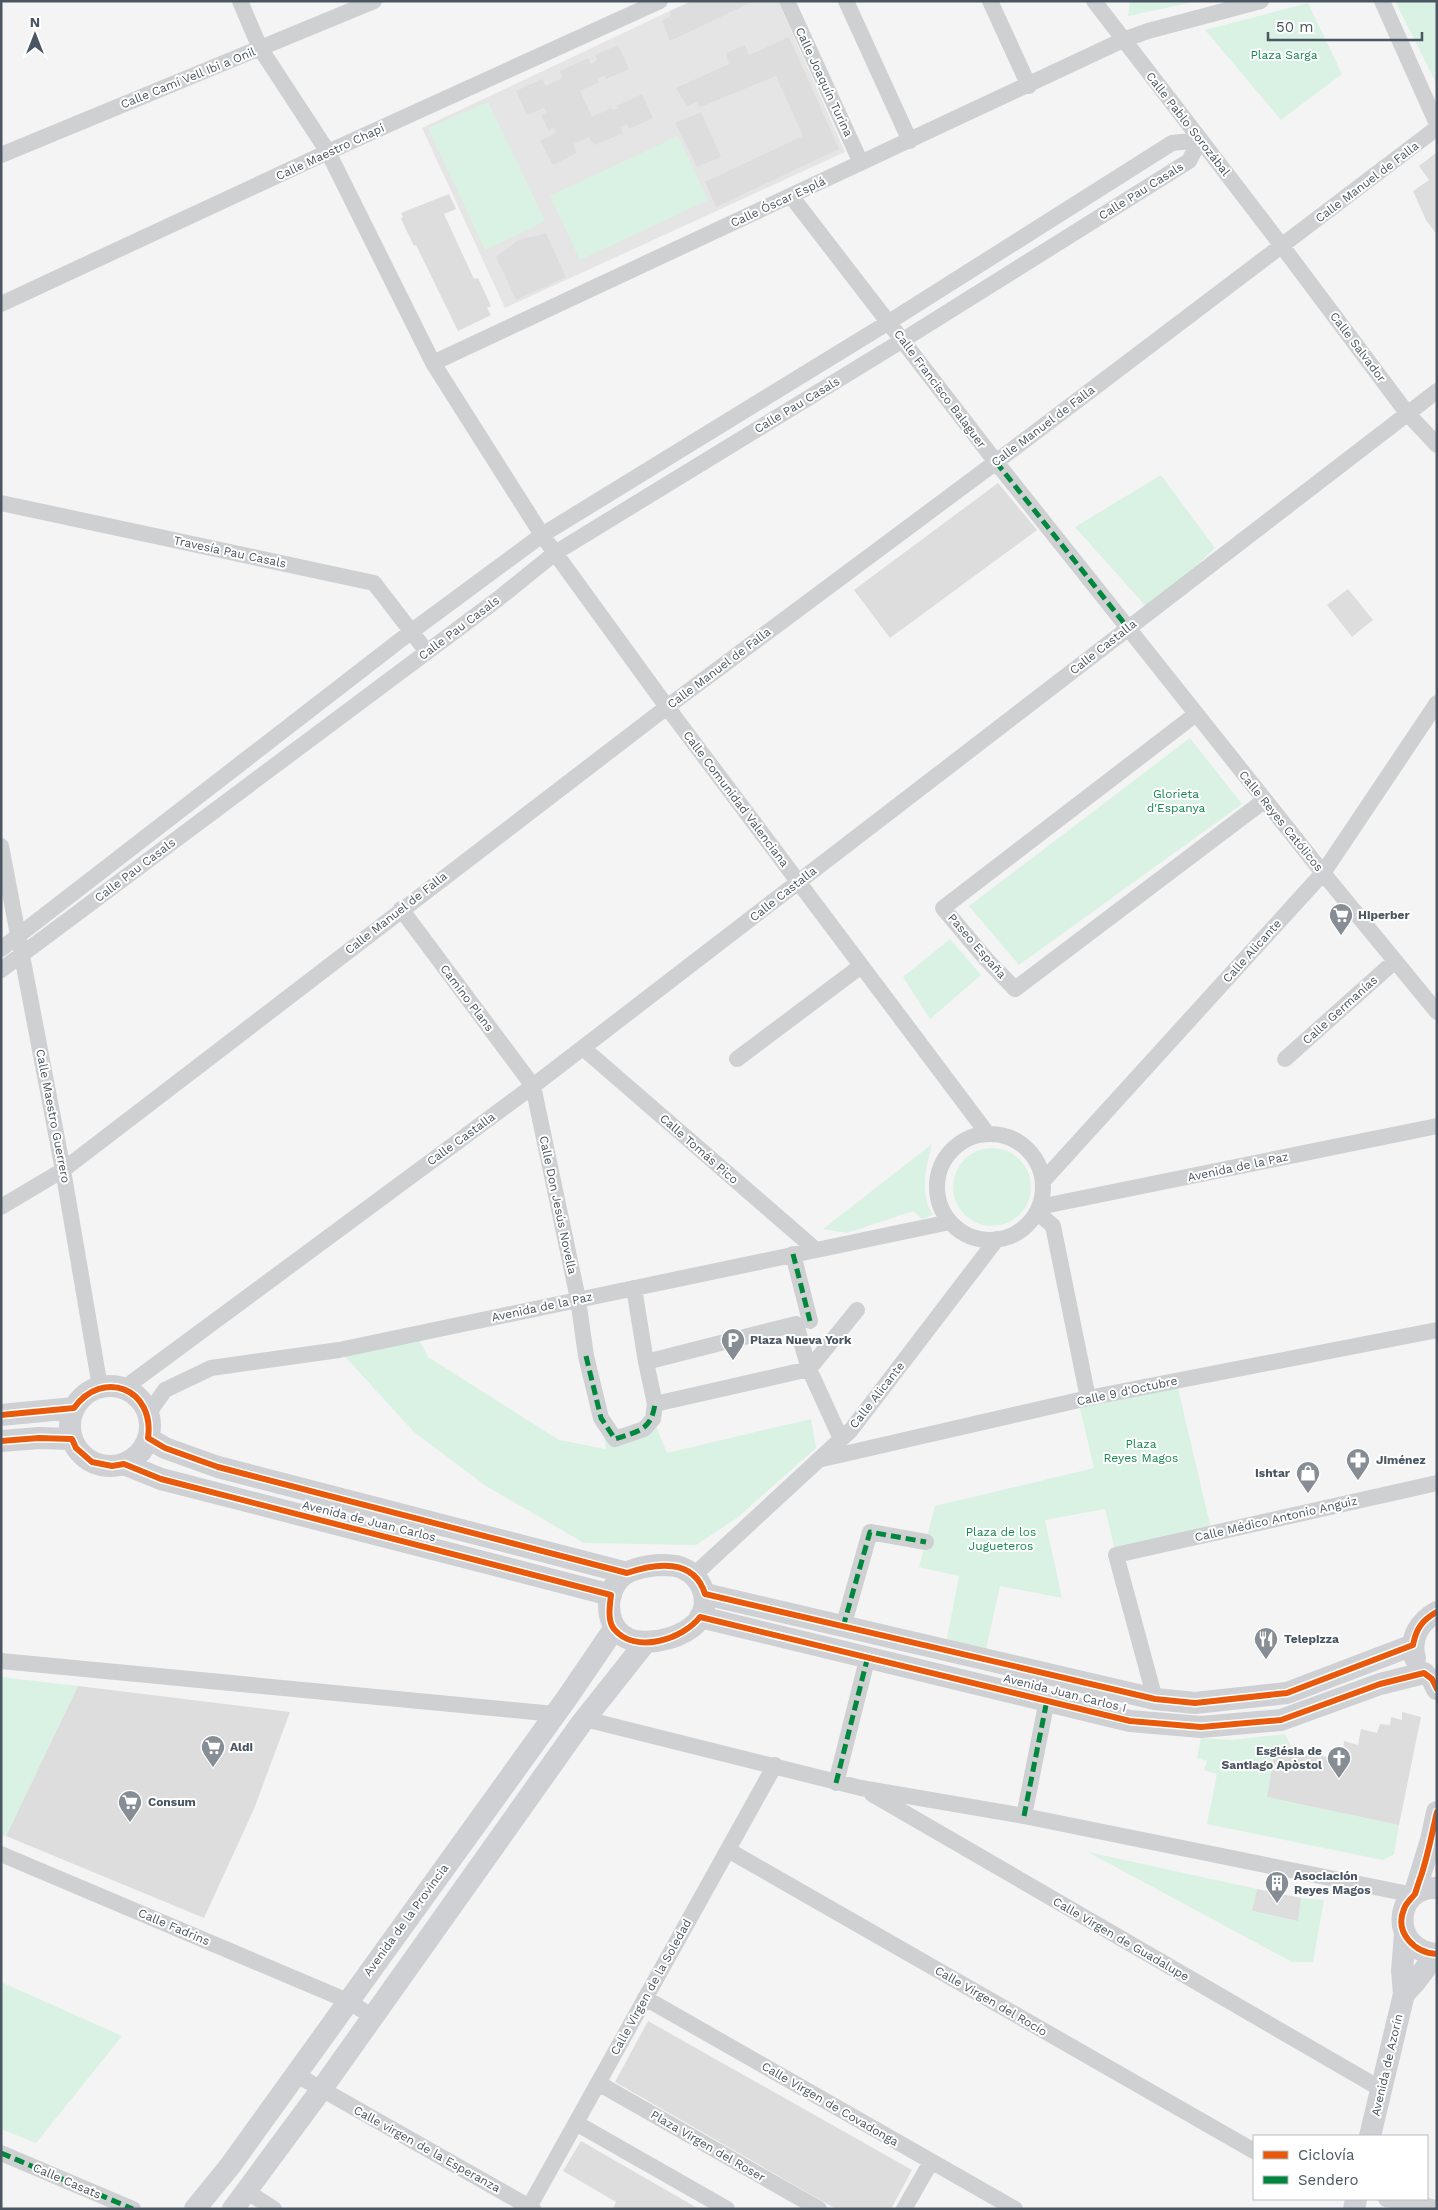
<svg xmlns="http://www.w3.org/2000/svg" width="1438" height="2210" viewBox="0 0 1438 2210" font-family="'Work Sans',sans-serif">
<style>
.education{fill:#e6e5e6}
.green{fill:#d9f2e3}
.building{fill:#ddddde}
.lines{fill:none;stroke-linecap:round;stroke-linejoin:round}
.street{stroke:#ced0d2;stroke-width:16}
.secondary{stroke:#ced0d4;stroke-width:22}
.quiet{stroke:#00873e;stroke-width:5;stroke-dasharray:10 5;stroke-linecap:butt}
.cycleway-casing{stroke:#fff;stroke-width:9}
.cycleway{stroke:#e8590c;stroke-width:6}
.labels{text-anchor:middle;stroke-width:4;stroke-linejoin:round;paint-order:stroke}
.park-label{font-size:12px;fill:#17864f;stroke:#fff}
.street-label{font-size:12px;fill:#4a5661;stroke:#fff}
.poi-label{font-size:12px;font-weight:bold;fill:#4a5661;stroke:#fff;text-anchor:start}
</style>
<rect width="100%" height="100%" fill="#f4f4f4"/>
<path class="education" d="M691,1H778L845,152L505,308L422,128Z"/>
<path class="green" d="M1130,1H1198L1128,16Z
M1395,1H1437V85Z
M1308,3L1342,74L1281,120L1205,30Z
M488,102L545,221L485,250L428,128Z
M678,136L708,200L580,260L550,196Z
M1161,475L1215,548L1150,611L1075,527Z
M1190,738L1242,804L1019,965L969,906Z
M950,939L981,975L930,1019L903,977Z
M932,1144C926,1168 919,1193 933,1215L922,1219L913,1211L847,1233L823,1229Z
M953 1187a39 39 0 1 1 78 0a39 39 0 1 1-78 0Z
M416,1334L428,1357L559,1440L606,1449L601,1418L615,1439L653,1419L667,1453L811,1419L816,1448L737,1518L696,1545L584,1543L486,1486L414,1432L339,1350Z
M1176,1380L1212,1533L1116,1555L1105,1509L1045,1520L1062,1598L1000,1586L984,1659L945,1649L959,1576L919,1567L935,1506L1094,1468L1078,1400Z
M1,1677L78,1686L6,1836L1,1835Z
M1285,1734L1292,1748L1290,1757L1274,1754L1267,1797L1399,1825L1394,1854L1383,1860L1207,1824L1217,1774L1204,1770L1207,1761L1197,1758L1201,1738L1231,1740Z
M1088,1852L1257,1889L1252,1911L1298,1921L1301,1898L1324,1900L1313,1962H1292Z
M1,1982L122,2036L36,2143L1,2129Z"/>
<path class="building" d="M692,1H754L670,41L662,21L671,16L670,11Z
M789,37L839,149L716,207L705,182L803,136L776,76L700,107L697,102L687,106L676,88L729,64L726,53L745,45L749,55Z
M618,45L629,69L606,79L605,76L597,78L599,82L580,91L592,117L611,108L613,110L619,108L617,106L642,94L653,118L629,129L627,124L620,127L623,133L594,145L589,137L573,144L577,153L553,165L540,141L556,133L554,128L549,131L541,115L547,112L544,108L527,115L516,91L542,79L546,86L562,78L560,71L588,58L591,64L597,60L595,55Z
M701,112L721,157L697,167L675,123Z
M1437,152V235L1426,220L1413,191L1429,180L1419,166Z
M449,194L456,209L444,214L474,279L478,278L491,306L487,308L491,315L458,331L416,245L414,246L401,219L403,217L401,213Z
M546,233L566,277L516,300L496,257L518,240Z
M998,483L1037,530L890,638L854,590Z
M1348,589L1373,620L1352,637L1327,605Z
M78,1686L290,1712L254,1809L204,1918L6,1836Z
M1402,1712L1421,1717L1399,1825L1267,1797L1274,1754L1290,1757L1292,1748L1342,1761L1344,1741L1358,1745L1361,1729L1377,1733L1380,1724L1390,1725L1391,1717L1402,1720Z
M1257,1889L1301,1898L1298,1921L1252,1911Z
M648,2021L912,2170L891,2209H836L615,2082Z
M581,2141L699,2209H613L616,2202L563,2171Z"/>
<g class="lines">
<path class="street" d="M240,1L260,48L328,152L433,363L542,535L667,707L987,1133
M787,1L861,163
M846,1L910,141
M990,1L1029,86
M1094,1L1282,246L1407,413L1437,445
M1382,1L1437,124
M1,155L374,1
M791,196L996,462L1323,873L1437,1012
M1,304L328,152L660,1
M433,363L1123,40L1148,31L1261,1
M1,503L374,583L427,652
M1196,714L943,908L986,959L1015,989L1265,800
M1,846L63,1170L100,1387
M401,909L533,1086L578,1299L586,1356L601,1418L615,1439L644,1429L653,1419L655,1404L646,1362L634,1288
M1,949L412,631L542,535L889,322L1172,143L1200,140
M1,970L498,599L555,553L903,340L1189,161L1200,140
M583,1048L816,1250
M737,1059L861,966
M1285,1059L1395,961
M937 1187a53 53 0 1 1 106 0a53 53 0 1 1-106 0Z
M1043,1181L1323,873L1437,703
M1,1207L63,1170L667,707L996,462L1437,128
M1039,1207L1437,1126
M1037,1212L1053,1226L1088,1398
M793,1254L810,1321
M646,1362L796,1324L809,1369L841,1439
M123,1389L533,1086L1437,391
M655,1404L809,1369L857,1310
M148,1414L165,1390L211,1368L339,1350L950,1222
M818,1460L1088,1398L1437,1330
M694,1575L851,1430L997,1239
M843,1627L870,1532L926,1542
M1,1661L555,1714
M1155,1699L1116,1555L1437,1483
M585,1719L861,1788L1024,1816L1414,1895
M836,1783L868,1656
M872,1794L1381,2089
M1024,1816L1047,1700
M728,1850L1254,2151
M1,1854L348,2001L373,2017
M645,1998L1015,2209
M295,2074L533,2209
M598,2083L819,2209
M576,2123L727,2209
M1,2153L133,2209
M246,2191L274,2209
M1386,2199L1437,2208
M528,2209L775,1765
M904,2209L931,2162"/>
<path class="secondary" d="M70 1426a40 40 0 1 1 80 0a40 40 0 1 1-80 0Z
M1,1415L74,1408
M148,1438L165,1448L218,1467L627,1573
M1,1441L39,1438L72,1439
M124,1464L161,1479L611,1595
M658,1565C664,1565 670,1565 676,1566C705,1573 715,1608 692,1627C682,1635 669,1639 657,1641C647,1642 636,1643 627,1638C602,1626 604,1585 628,1572C637,1568 648,1566 658,1565Z
M705,1594L1155,1699L1195,1703L1287,1693L1413,1645
M700,1617L1130,1721L1201,1727L1281,1720L1380,1684L1424,1673
M1415,1658C1409,1638 1420,1621 1437,1612
M1432,1679L1437,1689
M1437,1888C1393,1885 1389,1951 1437,1954
M1414,1895L1431,1840L1437,1812
M1404,1994L1416,1981L1436,1954
M1370,2136L1404,1994L1402,1971L1405,1934
M195,2209L230,2166L567,1698L614,1629
M233,2209L321,2090L580,1725L645,1643
M1354,2209L1356,2199"/>
<path class="quiet" d="M996,462L1128,628
M793,1254L810,1321
M586,1356L601,1418L615,1439C638,1431 651,1431 655,1404
M843,1627L870,1532L926,1542
M836,1783L868,1656
M1024,1816L1047,1700
M1,2153L133,2209"/>
<g class="cycleway-casing">
<path id="cycleway" d="M1,1415L74,1408C103,1368 155,1389 148,1438L165,1448L218,1467L627,1573C656,1563 694,1558 705,1594L1155,1699L1195,1703L1287,1693L1413,1645C1416,1629 1422,1620 1437,1612
M1,1441L39,1438L72,1439L76,1448L92,1462L112,1466L124,1464L161,1479L611,1595C610,1605 607,1620 614,1629C635,1655 683,1639 700,1617L1130,1721L1201,1727L1281,1720L1380,1684L1424,1673L1432,1679L1437,1689
M1437,1812C1432,1833 1428,1855 1421,1876C1419,1881 1417,1888 1415,1894C1411,1899 1406,1903 1404,1909C1394,1933 1415,1953 1437,1954"/>
</g>
<use href="#cycleway" class="cycleway"/>
</g>
<defs>
<g id="supermarket-pin" transform="scale(1.25)"><path d="M0 17L-7.5 6A9.5 9.5 0 1 1 7.5 6Z" fill="#868d94" stroke="#fff"/><path d="M-6-5.5h2.5l.6 2H6L4.5 2H-2.5L-4.4-4H-6ZM-1.5 3.2a1.3 1.3 0 1 0 .1 0ZM3 3.2a1.3 1.3 0 1 0 .1 0Z" fill="#fff"/></g>
<g id="parking-pin" transform="scale(1.25)"><path d="M0 17L-7.5 6A9.5 9.5 0 1 1 7.5 6Z" fill="#868d94" stroke="#fff"/><path d="M-3.5-5.5H1a3.5 3.5 0 0 1 0 7H-1V5.5H-3.5ZM-1-3.4V-.6H.8a1.4 1.4 0 0 0 0-2.8Z" fill="#fff"/></g>
<g id="pharmacy-pin" transform="scale(1.25)"><path d="M0 17L-7.5 6A9.5 9.5 0 1 1 7.5 6Z" fill="#868d94" stroke="#fff"/><path d="M-2-6h4v4h4v4h-4v4h-4v-4h-4v-4h4Z" fill="#fff"/></g>
<g id="shop-pin" transform="scale(1.25)"><path d="M0 17L-7.5 6A9.5 9.5 0 1 1 7.5 6Z" fill="#868d94" stroke="#fff"/><path d="M-5-2.5h2.3a2.7 3.5 0 0 1 5.4 0H5L5.5 6h-11ZM-1.5-2.5h3a1.5 2.3 0 0 0-3 0Z" fill="#fff"/></g>
<g id="restaurant-pin" transform="scale(1.25)"><path d="M0 17L-7.5 6A9.5 9.5 0 1 1 7.5 6Z" fill="#868d94" stroke="#fff"/><path d="M-5-6h1v4h1v-4h1v4h1v-4h1v5L-1.5 .5V6h-2V.5L-5-1ZM5-6V6H3V1.5H1.5Q1.5-4 5-6Z" fill="#fff"/></g>
<g id="church-pin" transform="scale(1.25)"><path d="M0 17L-7.5 6A9.5 9.5 0 1 1 7.5 6Z" fill="#868d94" stroke="#fff"/><path d="M-1.2-6h2.4v3.5h3.3v2.4h-3.3V6h-2.4V-.1h-3.3v-2.4h3.3Z" fill="#fff"/></g>
<g id="building-pin" transform="scale(1.25)"><path d="M0 17L-7.5 6A9.5 9.5 0 1 1 7.5 6Z" fill="#868d94" stroke="#fff"/><path d="M-4-6H4V6H1V3H-1V6H-4ZM-2.5-4.3h1.7v1.8h-1.7ZM.8-4.3h1.7v1.8H.8ZM-2.5-1h1.7V.8h-1.7ZM.8-1h1.7V.8H.8Z" fill="#fff"/></g>
</defs>
<g fill-rule="evenodd">
<use href="#supermarket-pin" x="1341" y="915"/>
<use href="#parking-pin" x="733" y="1340"/>
<use href="#pharmacy-pin" x="1358" y="1460"/>
<use href="#shop-pin" x="1308" y="1473"/>
<use href="#restaurant-pin" x="1266" y="1639"/>
<use href="#supermarket-pin" x="213" y="1747"/>
<use href="#church-pin" x="1339" y="1758"/>
<use href="#supermarket-pin" x="130" y="1802"/>
<use href="#building-pin" x="1277" y="1883"/>
</g>
<g class="labels">
<g class="park-label">
<text x="1284" y="59">Plaza Sarga</text>
<text x="1176" y="798">Glorieta<tspan x="1176" dy="14">d'Espanya</tspan></text>
<text x="1141" y="1448">Plaza<tspan x="1141" dy="14">Reyes Magos</tspan></text>
<text x="1001" y="1536">Plaza de los<tspan x="1001" dy="14">Jugueteros</tspan></text>
</g>
<g class="street-label">
<text transform="translate(188 78) rotate(-22)" y="4">Calle Camí Vell Ibi a Onil</text>
<text transform="translate(824 82) rotate(65)" y="4">Calle Joaquín Turina</text>
<text transform="translate(1188 124) rotate(52)" y="4">Calle Pablo Sorozábal</text>
<text transform="translate(330 152) rotate(-25)" y="4">Calle Maestro Chapí</text>
<text transform="translate(1367 182) rotate(-37)" y="4">Calle Manuel de Falla</text>
<text transform="translate(1141 191) rotate(-32)" y="4">Calle Pau Casals</text>
<text transform="translate(778 202) rotate(-25)" y="4">Calle Óscar Esplá</text>
<text transform="translate(1358 347) rotate(53)" y="4">Calle Salvador</text>
<text transform="translate(940 389) rotate(53)" y="4">Calle Francisco Balaguer</text>
<text transform="translate(797 405) rotate(-31)" y="4">Calle Pau Casals</text>
<text transform="translate(1043 426) rotate(-37)" y="4">Calle Manuel de Falla</text>
<text transform="translate(230 552) rotate(12)" y="4">Travesía Pau Casals</text>
<text transform="translate(459 628) rotate(-37)" y="4">Calle Pau Casals</text>
<text transform="translate(1103 647) rotate(-38)" y="4">Calle Castalla</text>
<text transform="translate(719 668) rotate(-37)" y="4">Calle Manuel de Falla</text>
<text transform="translate(736 799) rotate(53)" y="4">Calle Comunidad Valenciana</text>
<text transform="translate(1281 821) rotate(51)" y="4">Calle Reyes Católicos</text>
<text transform="translate(135 870) rotate(-37)" y="4">Calle Pau Casals</text>
<text transform="translate(783 894) rotate(-38)" y="4">Calle Castalla</text>
<text transform="translate(396 913) rotate(-38)" y="4">Calle Manuel de Falla</text>
<text transform="translate(977 946) rotate(49)" y="4">Paseo España</text>
<text transform="translate(1252 951) rotate(-48)" y="4">Calle Alicante</text>
<text transform="translate(467 998) rotate(53)" y="4">Camino Plans</text>
<text transform="translate(1340 1010) rotate(-42)" y="4">Calle Germanías</text>
<text transform="translate(53 1116) rotate(79)" y="4">Calle Maestro Guerrero</text>
<text transform="translate(461 1139) rotate(-36)" y="4">Calle Castalla</text>
<text transform="translate(699 1149) rotate(41)" y="4">Calle Tomás Pico</text>
<text transform="translate(1238 1167) rotate(-12)" y="4">Avenida de la Paz</text>
<text transform="translate(558 1205) rotate(78)" y="4">Calle Don Jesús Novella</text>
<text transform="translate(542 1307) rotate(-12)" y="4">Avenida de la Paz</text>
<text transform="translate(1127 1391) rotate(-12)" y="4">Calle 9 d'Octubre</text>
<text transform="translate(877 1395) rotate(-52)" y="4">Calle Alicante</text>
<text transform="translate(1276 1519) rotate(-13)" y="4">Calle Médico Antonio Anguiz</text>
<text transform="translate(369 1521) rotate(14)" y="4">Avenida de Juan Carlos</text>
<text transform="translate(1065 1693) rotate(14)" y="4">Avenida Juan Carlos I</text>
<text transform="translate(406 1920) rotate(-54)" y="4">Avenida de la Provincia</text>
<text transform="translate(174 1927) rotate(23)" y="4">Calle Fadrins</text>
<text transform="translate(1121 1939) rotate(30)" y="4">Calle Virgen de Guadalupe</text>
<text transform="translate(651 1987) rotate(-61)" y="4">Calle Virgen de la Soledad</text>
<text transform="translate(991 2001) rotate(30)" y="4">Calle Virgen del Rocío</text>
<text transform="translate(1387 2065) rotate(-77)" y="4">Avenida de Azorín</text>
<text transform="translate(830 2104) rotate(30)" y="4">Calle Virgen de Covadonga</text>
<text transform="translate(708 2146) rotate(30)" y="4">Plaza Virgen del Roser</text>
<text transform="translate(427 2149) rotate(29)" y="4">Calle virgen de la Esperanza</text>
<text transform="translate(67 2181) rotate(23)" y="4">Calle Casats</text>
</g>
<g class="poi-label">
<text x="1358" y="919">Hiperber</text>
<text x="750" y="1344">Plaza Nueva York</text>
<text x="1376" y="1464">Jiménez</text>
<text x="1290" y="1477" text-anchor="end">Ishtar</text>
<text x="1284" y="1643">Telepizza</text>
<text x="230" y="1751">Aldi</text>
<text x="1322" y="1755" text-anchor="end">Església de<tspan x="1322" dy="14">Santiago Apòstol</tspan></text>
<text x="148" y="1806">Consum</text>
<text x="1294" y="1880">Asociación<tspan x="1294" dy="14">Reyes Magos</tspan></text>
</g>
</g>
<rect width="1438" height="2210" fill="none" stroke="#4a5661" stroke-width="5"/>
<rect x="1253" y="2135" width="175" height="65" fill="#ffffff" stroke="#b7bbc0"/>
<rect x="1263" y="2151" width="25" height="8" fill="#e8590c" stroke="#b7bbc0"/>
<text x="1298" y="2160" font-size="15" fill="#4a5661">Ciclovía</text>
<rect x="1263" y="2176" width="25" height="8" fill="#00873e" stroke="#b7bbc0"/>
<text x="1298" y="2185" font-size="15" fill="#4a5661">Sendero</text>
<g transform="translate(35 35)" stroke="#ffffff" stroke-width="4" paint-order="stroke">
<path d="M0-4L9 19L0 12L-9 19Z" fill="#4a5661"/>
<text y="-8" font-size="14" font-weight="bold" text-anchor="middle" fill="#4a5661">N</text>
</g>
<path d="M1268 32v8h154v-8" fill="none" stroke="#4a5661" stroke-width="2.5"/>
<text x="1276" y="32" font-size="15" fill="#4a5661" stroke="#ffffff" stroke-width="4" paint-order="stroke">50 m</text>
</svg>
